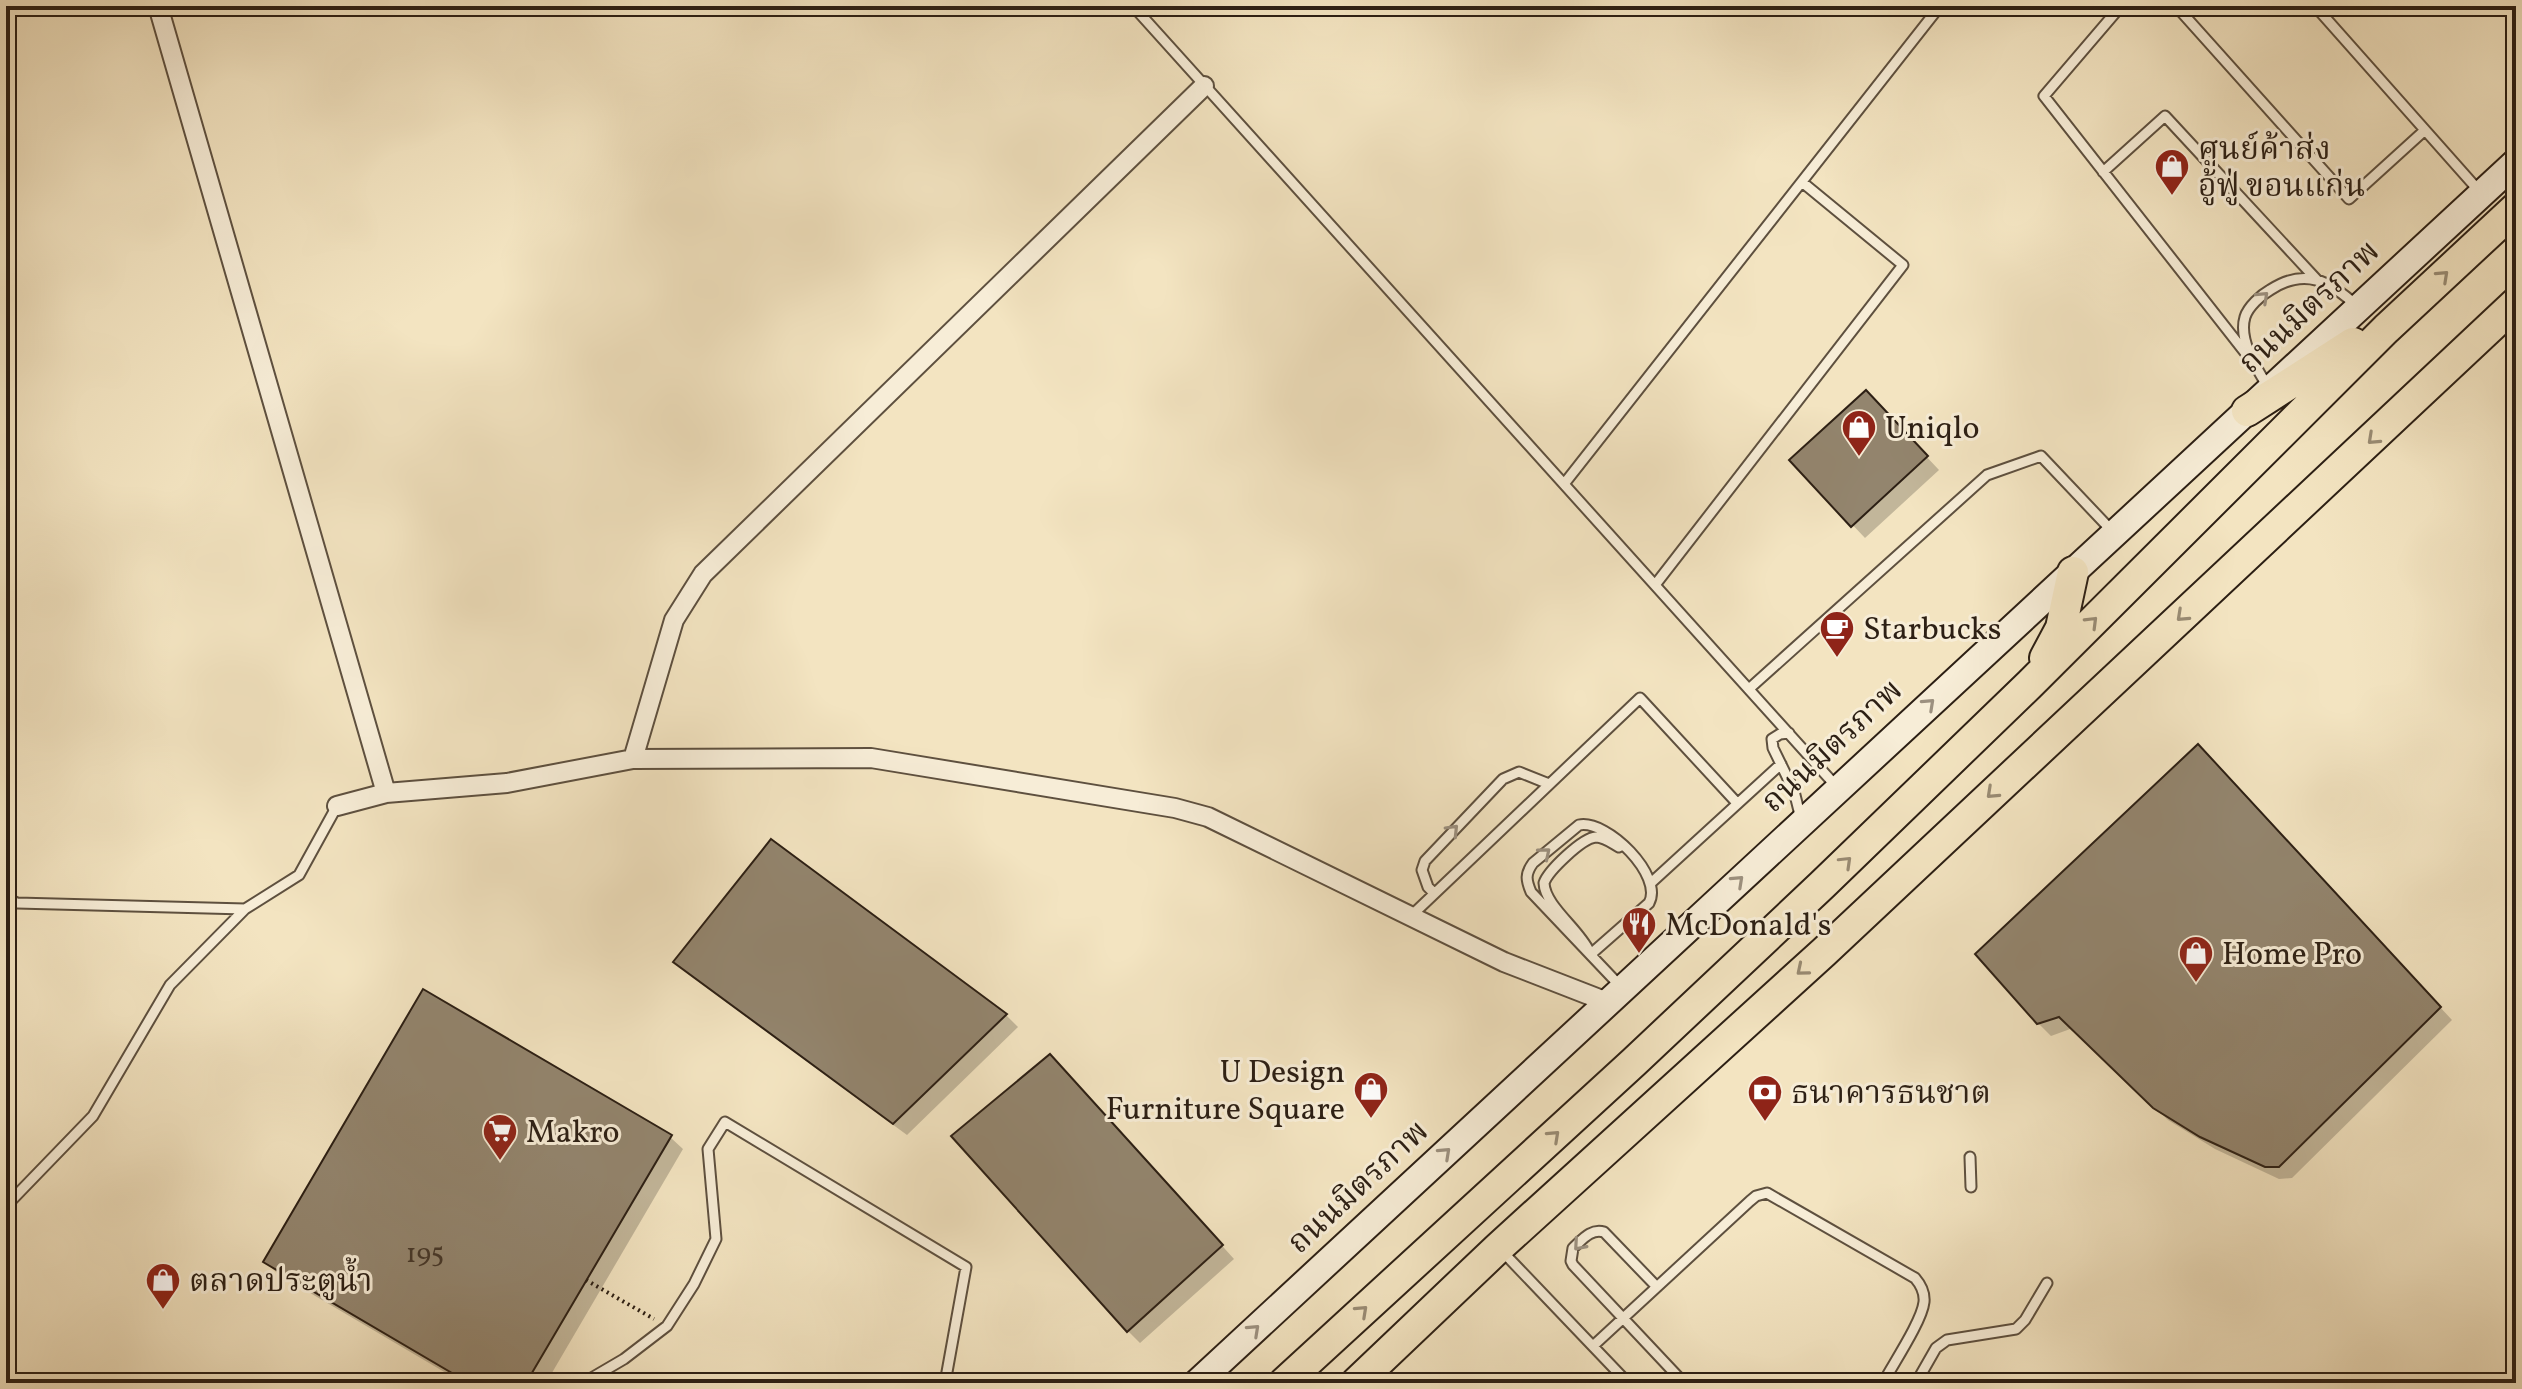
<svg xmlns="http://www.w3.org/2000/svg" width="2522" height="1389" viewBox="0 0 2522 1389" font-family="Vollkorn,'Noto Serif Thai',serif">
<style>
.shadow{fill:#0003}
.building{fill:#93856e;stroke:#2c1f14;stroke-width:2}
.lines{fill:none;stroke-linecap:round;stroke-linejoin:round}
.service-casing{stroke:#5e503f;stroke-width:13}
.minor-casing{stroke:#5e503f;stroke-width:22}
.secondary-casing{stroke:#2c1f14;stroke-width:30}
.primary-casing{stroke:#2c1f14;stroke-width:34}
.path{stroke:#2c1f14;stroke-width:4;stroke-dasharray:2 4;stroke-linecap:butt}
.service{stroke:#f7edd7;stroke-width:9}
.minor{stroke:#f7edd7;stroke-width:18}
.secondary{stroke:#f7edd7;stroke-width:26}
.primary{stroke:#f3e4c1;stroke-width:30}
.oneway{stroke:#998b73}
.oneway2{stroke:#9c907f}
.labels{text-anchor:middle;stroke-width:6;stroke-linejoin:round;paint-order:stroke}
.number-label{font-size:28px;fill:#46382a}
.poi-label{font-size:32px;fill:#2c1f14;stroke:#f7edd7;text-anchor:start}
.street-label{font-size:32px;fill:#2c1f14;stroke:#f7edd7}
</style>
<rect width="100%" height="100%" fill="#f3e4c1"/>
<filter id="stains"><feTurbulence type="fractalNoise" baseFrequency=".0025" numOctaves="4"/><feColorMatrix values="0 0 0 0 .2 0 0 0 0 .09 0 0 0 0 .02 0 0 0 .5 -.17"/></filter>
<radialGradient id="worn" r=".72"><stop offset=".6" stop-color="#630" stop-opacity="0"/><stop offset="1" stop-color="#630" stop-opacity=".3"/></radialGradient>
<path class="shadow" d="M1878,405L1939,470L1865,538L1792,461Z
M2210,759L2452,1020L2292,1178L2279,1179L2215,1149L2168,1120L2073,1028L2051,1036L2038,1023Z
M771,842L1006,1015L1018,1027L907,1135L688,974L676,962Z
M1063,1069L1234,1259L1140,1343L1128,1331Z
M670,1137L683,1149L546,1383H463L278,1274L265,1261Z"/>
<path class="building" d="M1866,390L1928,456L1851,527L1789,460Z
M2198,744L2441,1007L2279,1167H2265L2200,1137L2153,1108L2059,1017L2037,1024L1975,954Z
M771,839L1007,1014L893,1124L673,962Z
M423,989L672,1135L526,1383H469L263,1262Z
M1050,1054L1223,1245L1127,1332L951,1136Z"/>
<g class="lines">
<g class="service-casing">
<path id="service" d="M1133,6L1836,786
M2121,6L2044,96L2251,360
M2176,6L2349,199L2425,130
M2315,6L2480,192
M2103,172L2165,116L2317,280
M2268,387C2257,369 2238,340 2245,317C2248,307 2261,295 2270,290C2305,267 2330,281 2358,307
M1564,484L1940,6
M1655,585L1903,265L1802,182
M1750,688L1987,475L2041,456L2113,532
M1789,733L1780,734L1772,739L1773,748L1794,791L1801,819
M1652,882L1781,764
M1434,893L1428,887L1422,870L1425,861L1503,779L1519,772L1549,784
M6,898L17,903L245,909
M1411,916L1640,698L1737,803
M1589,951C1579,929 1545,906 1544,883C1548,871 1582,838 1596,837C1604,837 1612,843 1619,847
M1591,954L1649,903C1664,876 1607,819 1579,825L1533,863C1525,874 1526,880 1531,892L1622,988
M1970,1157L1971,1187
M6,1206L93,1116L170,985L245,909L299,875L337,806
M1501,1250L1628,1383
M1656,1286L1604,1232C1591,1228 1582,1240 1573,1248L1571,1261L1573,1265L1684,1383
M1593,1346L1750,1201L1756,1196L1767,1193L1915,1278C1921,1285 1925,1292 1924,1302C1922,1321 1893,1364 1883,1383
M583,1383L624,1359L667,1326L694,1284L716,1239L708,1149L725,1122L966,1267L945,1383
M1916,1383L1936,1348L1947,1340L2016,1329L2025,1320L2047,1283"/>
</g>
<g class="minor-casing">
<path id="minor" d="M158,6L386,793
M633,759L674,620L703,574L1204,86
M337,806L386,793L507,783L633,759L871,758L1175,808L1208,817L1504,962L1607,1002"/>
</g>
<g class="secondary-casing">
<path id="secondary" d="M1197,1383L2516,162"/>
</g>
<g class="primary-casing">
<path id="primary" d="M2247,411L2353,343
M2045,658L2061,628L2073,572
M1284,1383L1634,1062L1822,885L2030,684L2386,329L2516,208
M1356,1383L1498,1248L1824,952L2516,303"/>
</g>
<path class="path" d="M586,1280L654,1319"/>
<use href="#service" class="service"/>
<use href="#minor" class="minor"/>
<use href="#secondary" class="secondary"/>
<use href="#primary" class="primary"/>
</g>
<defs><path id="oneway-chevron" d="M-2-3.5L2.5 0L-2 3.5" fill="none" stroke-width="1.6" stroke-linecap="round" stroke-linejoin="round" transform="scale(2)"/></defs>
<g class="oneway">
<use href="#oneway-chevron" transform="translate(2443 276) rotate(-43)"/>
<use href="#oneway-chevron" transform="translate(2373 439) rotate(137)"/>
<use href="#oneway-chevron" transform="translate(2182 616) rotate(137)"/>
<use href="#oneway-chevron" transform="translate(2092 622) rotate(-45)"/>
<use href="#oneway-chevron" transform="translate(1992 793) rotate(137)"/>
<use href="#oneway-chevron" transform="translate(1846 862) rotate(-44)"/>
<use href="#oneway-chevron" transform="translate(1802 970) rotate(140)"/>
<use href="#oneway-chevron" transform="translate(1554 1136) rotate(-43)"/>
<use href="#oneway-chevron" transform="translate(1362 1311) rotate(-43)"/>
</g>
<g class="oneway2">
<use href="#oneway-chevron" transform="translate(2263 297) rotate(-43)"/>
<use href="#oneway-chevron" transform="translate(1929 704) rotate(-43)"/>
<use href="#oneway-chevron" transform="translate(1453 830) rotate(-46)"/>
<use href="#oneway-chevron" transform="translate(1545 853) rotate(-40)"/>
<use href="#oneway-chevron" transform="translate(1738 881) rotate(-43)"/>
<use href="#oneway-chevron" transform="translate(1445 1153) rotate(-43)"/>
<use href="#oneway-chevron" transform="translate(1579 1245) rotate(131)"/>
<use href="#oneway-chevron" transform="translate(1254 1330) rotate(-43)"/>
</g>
<defs>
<g id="shop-pin" transform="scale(1.8)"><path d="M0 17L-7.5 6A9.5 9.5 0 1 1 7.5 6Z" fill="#8f2418" stroke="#f7edd7"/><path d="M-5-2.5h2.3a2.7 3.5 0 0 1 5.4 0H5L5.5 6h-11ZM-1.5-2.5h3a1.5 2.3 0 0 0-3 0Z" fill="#fff"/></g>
<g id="cafe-pin" transform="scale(1.8)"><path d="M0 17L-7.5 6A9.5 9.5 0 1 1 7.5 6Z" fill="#8f2418" stroke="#f7edd7"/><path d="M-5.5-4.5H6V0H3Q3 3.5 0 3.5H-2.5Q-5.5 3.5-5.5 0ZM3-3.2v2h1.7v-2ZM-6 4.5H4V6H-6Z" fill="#fff"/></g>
<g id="restaurant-pin" transform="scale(1.8)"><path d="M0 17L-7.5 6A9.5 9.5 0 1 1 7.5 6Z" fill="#8f2418" stroke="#f7edd7"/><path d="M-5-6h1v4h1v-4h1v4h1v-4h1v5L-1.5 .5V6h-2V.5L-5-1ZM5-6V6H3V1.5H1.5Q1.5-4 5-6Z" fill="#fff"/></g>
<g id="bank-pin" transform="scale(1.8)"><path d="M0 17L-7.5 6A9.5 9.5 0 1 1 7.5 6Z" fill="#8f2418" stroke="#f7edd7"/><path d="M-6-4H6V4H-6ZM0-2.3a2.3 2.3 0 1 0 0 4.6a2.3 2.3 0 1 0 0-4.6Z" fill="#fff"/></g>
<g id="supermarket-pin" transform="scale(1.8)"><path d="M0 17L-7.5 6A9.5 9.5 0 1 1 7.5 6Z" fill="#8f2418" stroke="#f7edd7"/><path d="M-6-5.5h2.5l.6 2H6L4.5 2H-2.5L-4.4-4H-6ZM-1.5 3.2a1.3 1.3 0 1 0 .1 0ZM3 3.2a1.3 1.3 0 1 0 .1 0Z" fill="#fff"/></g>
</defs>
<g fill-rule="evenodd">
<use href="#shop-pin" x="2172" y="166"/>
<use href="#shop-pin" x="1859" y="427"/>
<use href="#cafe-pin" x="1837" y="628"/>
<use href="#restaurant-pin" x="1639" y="924"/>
<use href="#shop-pin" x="2196" y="953"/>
<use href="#shop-pin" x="1371" y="1089"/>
<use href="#bank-pin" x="1765" y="1092"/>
<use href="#supermarket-pin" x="500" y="1131"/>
<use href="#shop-pin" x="163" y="1280"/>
</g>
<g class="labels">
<g class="number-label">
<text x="425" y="1262">195</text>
</g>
<g class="poi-label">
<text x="2198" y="159">ศูนย์ค้าส่ง<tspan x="2198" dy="37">อู้ฟู่ ขอนแก่น</tspan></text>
<text x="1885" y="438">Uniqlo</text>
<text x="1863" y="639">Starbucks</text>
<text x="1665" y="935">McDonald's</text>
<text x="2222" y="964">Home Pro</text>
<text x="1345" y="1082" text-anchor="end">U Design<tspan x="1345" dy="37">Furniture Square</tspan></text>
<text x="1791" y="1103">ธนาคารธนชาต</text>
<text x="526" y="1142">Makro</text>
<text x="189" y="1291">ตลาดประตูน้ำ</text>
</g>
<g class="street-label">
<text transform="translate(2308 306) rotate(-43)" y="11">ถนนมิตรภาพ</text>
<text transform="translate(1831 745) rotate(-43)" y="11">ถนนมิตรภาพ</text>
<text transform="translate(1357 1186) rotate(-43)" y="11">ถนนมิตรภาพ</text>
</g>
</g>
<rect width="2522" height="1389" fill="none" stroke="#f3e4c1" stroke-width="32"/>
<rect x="8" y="8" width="2506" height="1373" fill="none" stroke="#2c1f14" stroke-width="4"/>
<rect x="16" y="16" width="2490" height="1357" fill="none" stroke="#2c1f14" stroke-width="2"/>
<rect width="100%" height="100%" filter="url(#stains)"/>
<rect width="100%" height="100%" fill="url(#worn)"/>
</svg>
